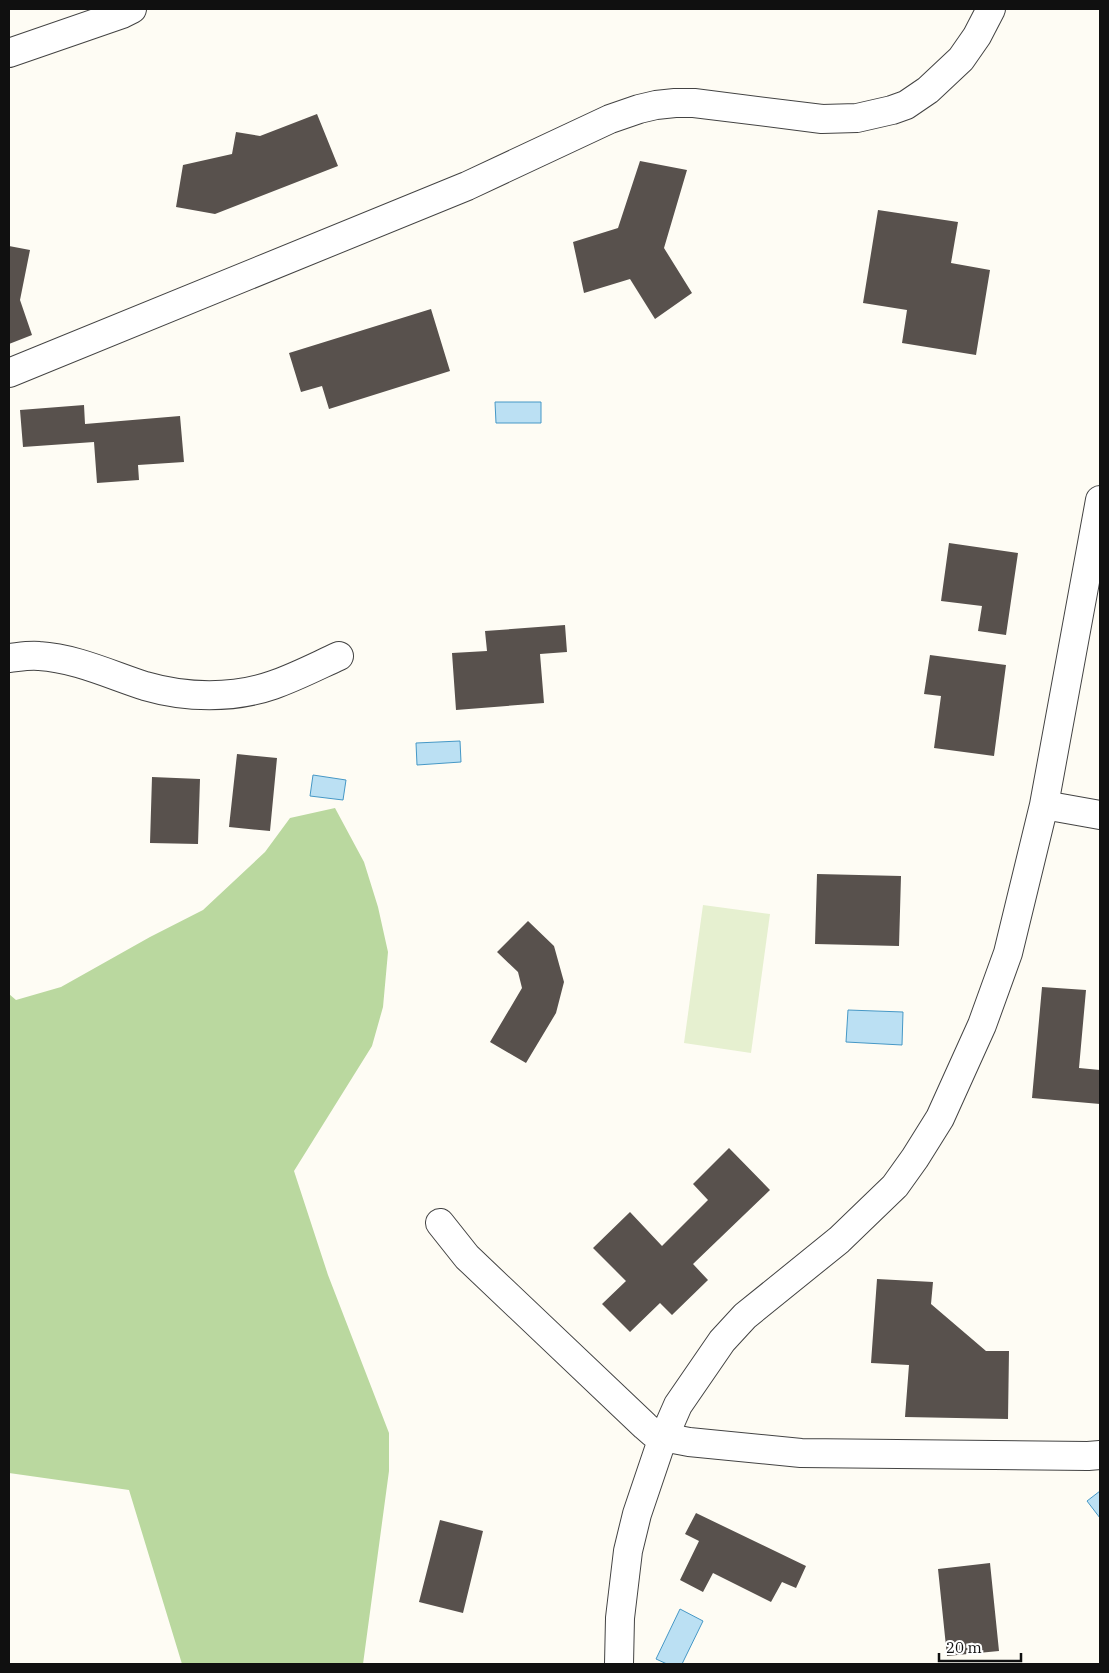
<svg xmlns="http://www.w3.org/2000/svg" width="1109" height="1673" viewBox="0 0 1109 1673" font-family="'IBM Plex Serif',serif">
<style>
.forest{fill:#bad89f}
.pitch{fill:#e6f0d0}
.water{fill:#bbe0f3;stroke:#4698c6}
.building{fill:#58514d}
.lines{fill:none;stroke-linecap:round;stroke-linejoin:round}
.minor-casing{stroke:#434343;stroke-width:30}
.minor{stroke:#fff;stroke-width:28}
</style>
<rect width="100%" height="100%" fill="#fefcf4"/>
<path class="forest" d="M335,808L364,862L378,907L388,952L383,1007L372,1046L294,1171L328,1275L389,1433V1471L363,1664H182L129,1490L9,1473V994L16,1000L61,987L150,937L203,910L265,852L290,818Z"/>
<path class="pitch" d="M703,905L770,914L751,1053L684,1043Z"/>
<path class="water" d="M495,402H541V423H496Z
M460,741L461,762L417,765L416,743Z
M313,775L346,780L343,800L310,796Z
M848,1010L903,1012L902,1045L846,1042Z
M1100,1491V1518L1087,1501Z
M680,1609L703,1621L682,1664H667L656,1659Z"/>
<path class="building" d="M317,114L338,166L215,214L176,207L183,165L232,154L236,132L260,136Z
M640,161L687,170L664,248L692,293L655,319L630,279L584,293L573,242L618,228Z
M878,210L958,222L951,263L990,270L976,355L902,343L907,310L863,303Z
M9,246L30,250L20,300L32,335L9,344Z
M431,309L450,371L329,409L322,386L301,392L289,353Z
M84,405L85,424L180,416L184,462L138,465L139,480L97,483L94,442L23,447L20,410Z
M949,543L1018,553L1006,635L978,631L982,606L941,601Z
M565,625L567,652L540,654L544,703L456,710L452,653L487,651L485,631Z
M930,655L1006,665L994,756L934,748L941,696L924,694Z
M237,754L277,758L270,831L229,827Z
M152,777L200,779L198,844L150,843Z
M817,874L901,876L899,946L815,944Z
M528,921L554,946L564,982L556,1013L526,1063L490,1042L522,988L518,972L497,952Z
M1042,987L1086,990L1079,1068L1100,1070V1104L1032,1098Z
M729,1148L770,1190L693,1264L708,1280L672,1315L660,1303L630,1332L602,1304L626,1281L593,1248L630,1212L662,1246L708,1200L693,1184Z
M877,1279L933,1282L931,1304L986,1351H1009L1008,1419L905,1417L909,1365L871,1363Z
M696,1513L806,1566L796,1588L782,1582L771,1602L713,1573L703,1592L680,1580L699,1541L685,1534Z
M440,1520L483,1531L463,1613L419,1602Z
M990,1563L999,1651L947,1656L938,1569Z"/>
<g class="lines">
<g class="minor-casing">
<path id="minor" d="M9,53L122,14L132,9
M9,373L467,186L610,119L639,109L656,105L675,103H694L822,119L857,118L892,110L906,105L928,90L961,59L977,36L991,9
M9,658C19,657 29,655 39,656C75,658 111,675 145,686C186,698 233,699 273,685C296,677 317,666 339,656
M1044,805L1100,815
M440,1223L467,1257L645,1426L653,1433L663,1437L689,1442L801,1453L1088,1456L1100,1455
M619,1664L620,1618L628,1551L637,1514L660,1446L678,1405L722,1341L745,1316L839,1240L895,1186L915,1158L940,1118L982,1025L1008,953L1044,805L1100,500"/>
</g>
<use href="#minor" class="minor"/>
</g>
<rect width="1109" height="1673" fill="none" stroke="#101010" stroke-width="20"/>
<path d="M939 1653v8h82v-8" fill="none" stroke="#101010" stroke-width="2.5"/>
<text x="946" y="1653" font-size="15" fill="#101010" stroke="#ffffff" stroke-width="4" paint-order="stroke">20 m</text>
</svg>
